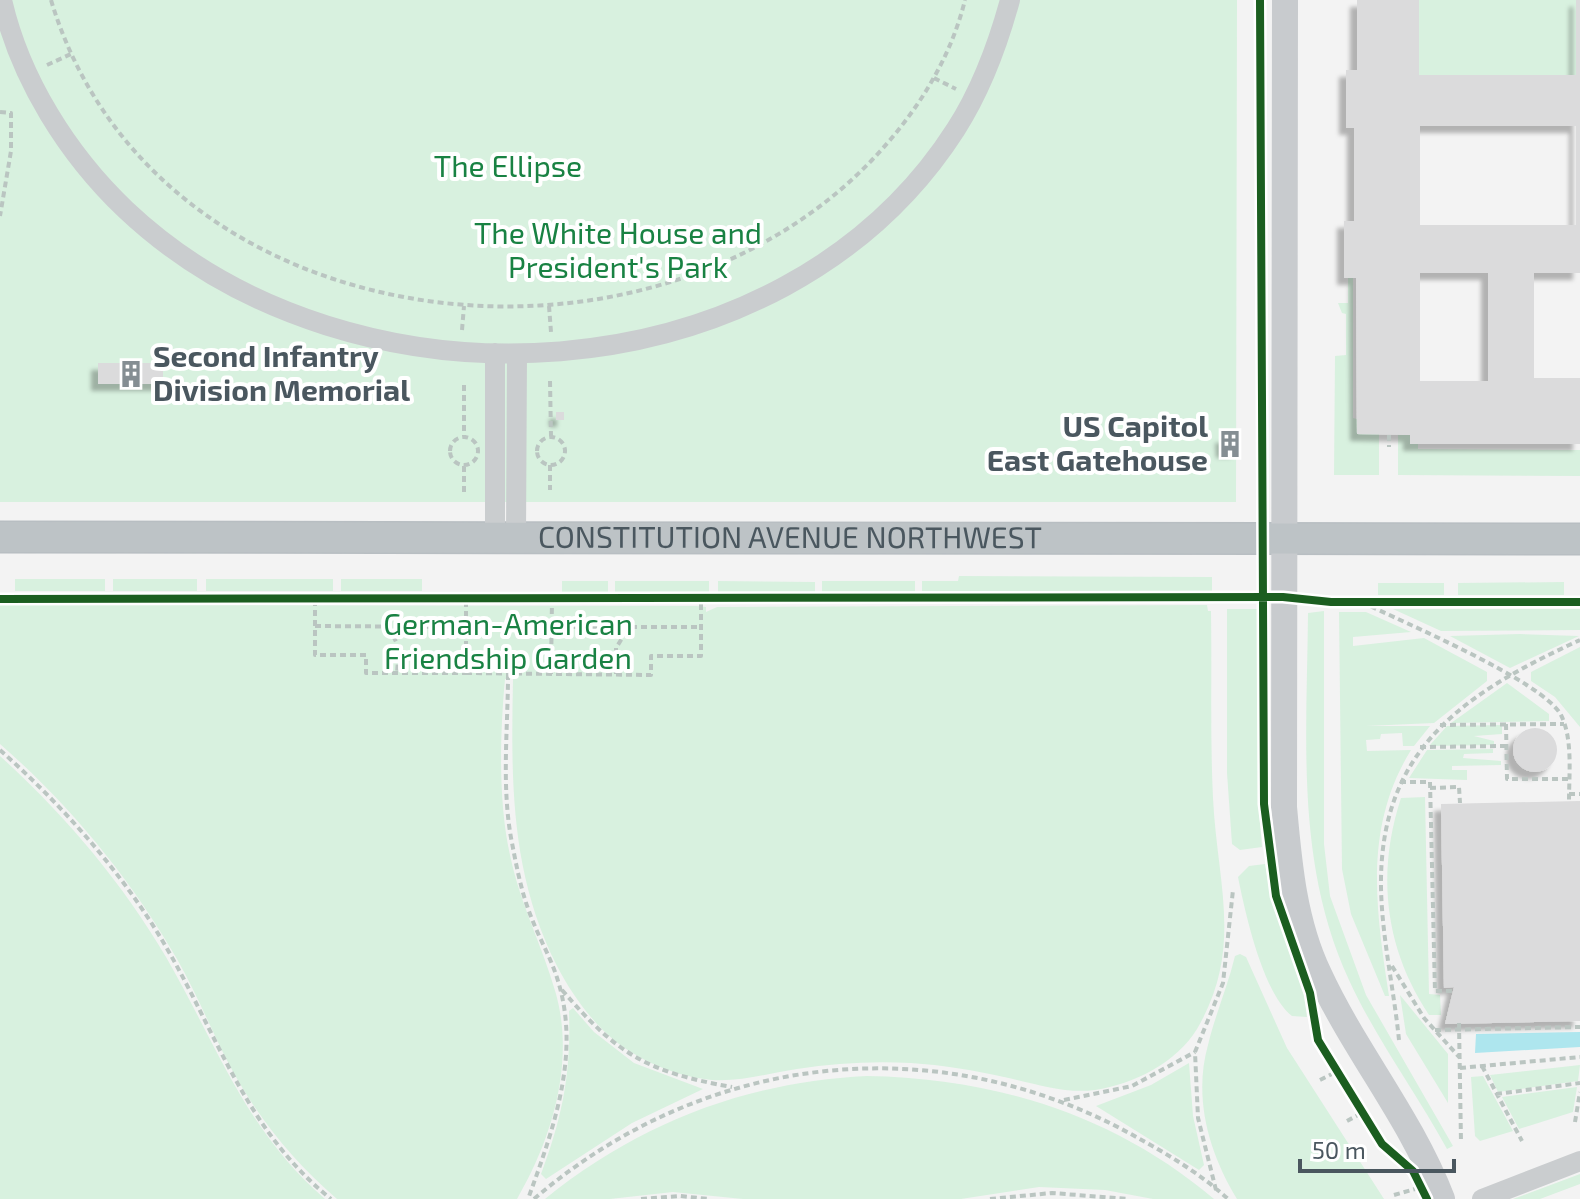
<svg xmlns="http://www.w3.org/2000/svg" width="1580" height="1199" viewBox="0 0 1580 1199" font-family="'Exo 2',sans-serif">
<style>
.green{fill:#d8f1df}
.water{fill:#aee6ee}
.building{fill:#dbdbdc;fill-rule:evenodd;filter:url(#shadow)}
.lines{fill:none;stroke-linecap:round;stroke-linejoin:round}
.highway-casing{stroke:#b8bec2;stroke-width:33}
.path{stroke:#bac5c1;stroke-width:4;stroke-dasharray:6 4;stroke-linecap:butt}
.minor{stroke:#cacdcf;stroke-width:20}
.major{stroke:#c8cbce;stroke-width:26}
.highway{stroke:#bdc3c6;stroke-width:30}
.cycleway-casing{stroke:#fff;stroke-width:13}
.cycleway{stroke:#1b5e20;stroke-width:8}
.labels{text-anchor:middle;stroke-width:8;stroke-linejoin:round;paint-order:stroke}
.park-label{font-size:30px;fill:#198243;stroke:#fff}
.poi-label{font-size:30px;font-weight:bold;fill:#4a575f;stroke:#fff;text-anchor:start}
.street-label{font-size:30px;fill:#4a575f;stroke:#fff}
</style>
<defs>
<filter id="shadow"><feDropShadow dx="-7" dy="7" stdDeviation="2" flood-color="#0004"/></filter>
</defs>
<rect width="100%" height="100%" fill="#f3f3f3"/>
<path class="green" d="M0,0H1237L1236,502H0Z
M1419,0H1576V75H1419Z
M1348,278H1353V418L1357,419L1358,434H1379V475H1334L1335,356L1346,355V314L1342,313L1338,303H1348Z
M1398,435H1410V443L1418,444V449L1580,450V476L1398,475Z
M959,576L1212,577V594H922V581H958Z
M15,579H105V591H15Z
M113,579H197V591H113Z
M206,579H333V591H206Z
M341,579H422V591H341Z
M562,581H608V594H562Z
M615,581H709V594H615Z
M718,581L815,582V594H718Z
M822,581H915V593H822Z
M1564,582V595H1458V583Z
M1378,583H1444V595H1378Z
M0,605L696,606L706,607V612L717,607L1207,605L1208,611H1211C1212,674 1210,736 1213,798C1217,883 1244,949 1197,1029C1176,1063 1134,1084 1095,1090C1065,1094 1033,1083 1004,1077C973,1070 942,1065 911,1063C873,1061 835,1063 797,1069C769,1073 740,1082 712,1080C679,1077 645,1063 619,1044C593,1024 572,995 557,966C510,873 511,780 513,679H505C500,734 498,801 510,855C520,904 543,947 556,994C575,1063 552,1139 517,1199H337C294,1162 258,1118 231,1068C212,1032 197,994 177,959C131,879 70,805 0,744Z
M1227,609H1258L1259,617L1258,799L1262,847L1240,850L1232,844L1227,773Z
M1393,609H1580V630L1441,631Z
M1324,611V844L1330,896L1366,995L1453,1146L1447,1149C1416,1092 1376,1039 1349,980C1295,863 1307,737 1308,613Z
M1366,612L1411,632L1353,637V646L1424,638L1487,672V681L1434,723L1366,726H1430L1414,746H1403L1402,733L1381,734L1380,739L1366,740L1367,751L1411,750C1363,828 1376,910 1389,996H1385L1351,914L1342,869L1339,612Z
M1520,634L1579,636L1510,668L1450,636Z
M1580,647V727L1555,697L1531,681V672Z
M1507,683L1549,714V721L1451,723Z
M1502,725V734L1474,736L1494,741V745L1429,746L1447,726Z
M1493,749V753L1464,754L1463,758L1501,761V765L1452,766V770H1467V780L1409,778L1427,750Z
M0,756C64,814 122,882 166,957C217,1045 245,1130 325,1199H0Z
M1425,797L1429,994L1440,995L1441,1015H1429C1385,949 1376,874 1401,798Z
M1265,864L1270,892L1304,995L1307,1017L1292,1016C1263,994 1245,912 1238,877L1249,866Z
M1240,954L1246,957L1287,1048L1384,1199H1237C1209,1153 1193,1098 1208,1045C1215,1015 1228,986 1235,956Z
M1400,995L1448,1054V1103L1406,1034Z
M573,1008L594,1032L634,1063L703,1089L632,1123L546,1179L541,1174C563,1115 571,1073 569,1011Z
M1189,1063L1193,1116L1204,1165L1199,1170L1096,1106L1151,1085Z
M1580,1065L1578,1081L1498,1092L1490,1075Z
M867,1076C995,1078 1115,1115 1214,1199H1153L1105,1190L1039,1187L961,1199H743L673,1192L610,1199H545C639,1123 746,1082 867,1076Z
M1483,1076L1513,1131L1480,1141L1475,1136L1471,1077Z
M1577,1087L1573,1112L1519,1129L1502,1097Z
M1580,1174V1184L1540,1199H1513Z"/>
<path class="water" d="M1580,1032V1047L1475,1053L1476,1034Z"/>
<path class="building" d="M1357,0H1419V75H1576V0H1580V273H1534V378H1580V444H1410V435L1357,434L1356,278H1344V221H1354V128H1346V70H1357ZM1420,126H1576V225H1420ZM1420,273H1488V381H1420Z
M98,363H163V384H98Z
M556,412H564V420H556Z
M1222,436H1237L1238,451H1223Z
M1513 750a22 22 0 1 1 44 0a22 22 0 1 1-44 0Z
M1580,801V1021L1445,1024L1454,987L1444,988L1441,804Z"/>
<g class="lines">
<g class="highway-casing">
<g id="highway">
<path id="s1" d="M0,537L1580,539"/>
</g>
</g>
<path class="path" d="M51,0C153,341 640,402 872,160C915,115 950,61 965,0
M47,65L71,54
M934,78L956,89
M0,112L11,113V151L0,216
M549,306L551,332
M462,330L464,306
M550,381L551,436
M464,385V436
M1389,435V447
M450 451a14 14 0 1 1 28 0a14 14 0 1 1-28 0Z
M537 451a14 14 0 1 1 28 0a14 14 0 1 1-28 0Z
M550,465V490
M464,466V492
M315,600V655H366V673H466V600
M1362,602C1402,622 1543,681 1561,715C1573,739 1569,774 1569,801
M315,626L465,627
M389,627L399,648L397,673
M551,627H701
M466,673L651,675V656H701V600
M508,674C508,729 501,788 512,843C517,869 522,895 532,919C540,940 552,960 558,981C581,1055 553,1130 528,1199
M551,674L552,600
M616,674V648L629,627
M1506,724L1507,779H1569
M1440,725L1564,724
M1420,747L1506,746
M0,750C61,804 120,870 162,940C217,1032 244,1129 331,1199
M1400,782H1430L1435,991H1453
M1430,788L1459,787L1460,803
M1569,794H1580
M1392,966L1424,1018L1460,1058
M562,990C618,1055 647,1072 732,1087
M1459,1023L1461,1142
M1435,1030L1580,1027
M1399,1040C1394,990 1382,938 1381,888C1379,748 1465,693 1580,640
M1482,1066L1522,1141
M1460,1068L1580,1057
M1320,1080L1332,1074
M1496,1094L1580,1083
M1064,1100L1132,1086L1195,1052
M1347,1121L1358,1115
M1575,1122L1580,1092
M1216,1190L1198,1118L1195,1052L1223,983L1233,890
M1394,1195L1415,1189
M534,1199C706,1051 940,1026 1138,1138C1169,1155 1202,1175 1228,1199
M641,1199L680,1196L709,1199
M990,1199L1052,1193L1128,1199"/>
<path class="minor" d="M2,0C20,79 68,155 126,210C352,423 782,401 956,129C981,90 998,44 1010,0
M495,537V353
M516,537L517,354
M1482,1199L1580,1161"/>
<path class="major" d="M1285,0L1284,807C1289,863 1294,922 1319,974C1355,1052 1411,1118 1442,1199"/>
<use href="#highway" class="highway"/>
<g class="cycleway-casing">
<path id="cycleway" d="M1260,0L1264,804L1276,896L1310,993L1318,1040L1382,1144L1413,1171L1427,1199
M0,599L1283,597L1331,602H1580"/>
</g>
<use href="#cycleway" class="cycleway"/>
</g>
<defs>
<g id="building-bare" transform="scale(2.16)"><path d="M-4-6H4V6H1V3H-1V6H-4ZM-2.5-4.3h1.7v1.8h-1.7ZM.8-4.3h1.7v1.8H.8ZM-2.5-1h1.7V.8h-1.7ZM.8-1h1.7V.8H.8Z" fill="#858e93" stroke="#fff" stroke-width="2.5" paint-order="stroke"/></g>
</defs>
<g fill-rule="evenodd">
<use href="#building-bare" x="131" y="374"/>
<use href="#building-bare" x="1230" y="444"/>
</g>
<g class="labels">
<g class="park-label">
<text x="508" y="177">The Ellipse</text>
<text x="618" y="244">The White House and<tspan x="618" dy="34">President's Park</tspan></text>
<text x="508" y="635">German-American<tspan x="508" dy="34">Friendship Garden</tspan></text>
</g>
<g class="poi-label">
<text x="153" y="367">Second Infantry<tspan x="153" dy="34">Division Memorial</tspan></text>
<text x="1208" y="437" text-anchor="end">US Capitol<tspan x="1208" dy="34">East Gatehouse</tspan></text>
</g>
<g class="street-label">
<text dy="10" stroke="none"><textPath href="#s1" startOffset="790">CONSTITUTION AVENUE NORTHWEST</textPath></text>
</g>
</g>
<path d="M1300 1159v12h154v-12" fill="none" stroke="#4a575f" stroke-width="4"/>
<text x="1312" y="1159" font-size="24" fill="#4a575f" stroke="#ffffff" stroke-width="6" paint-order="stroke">50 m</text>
</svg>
